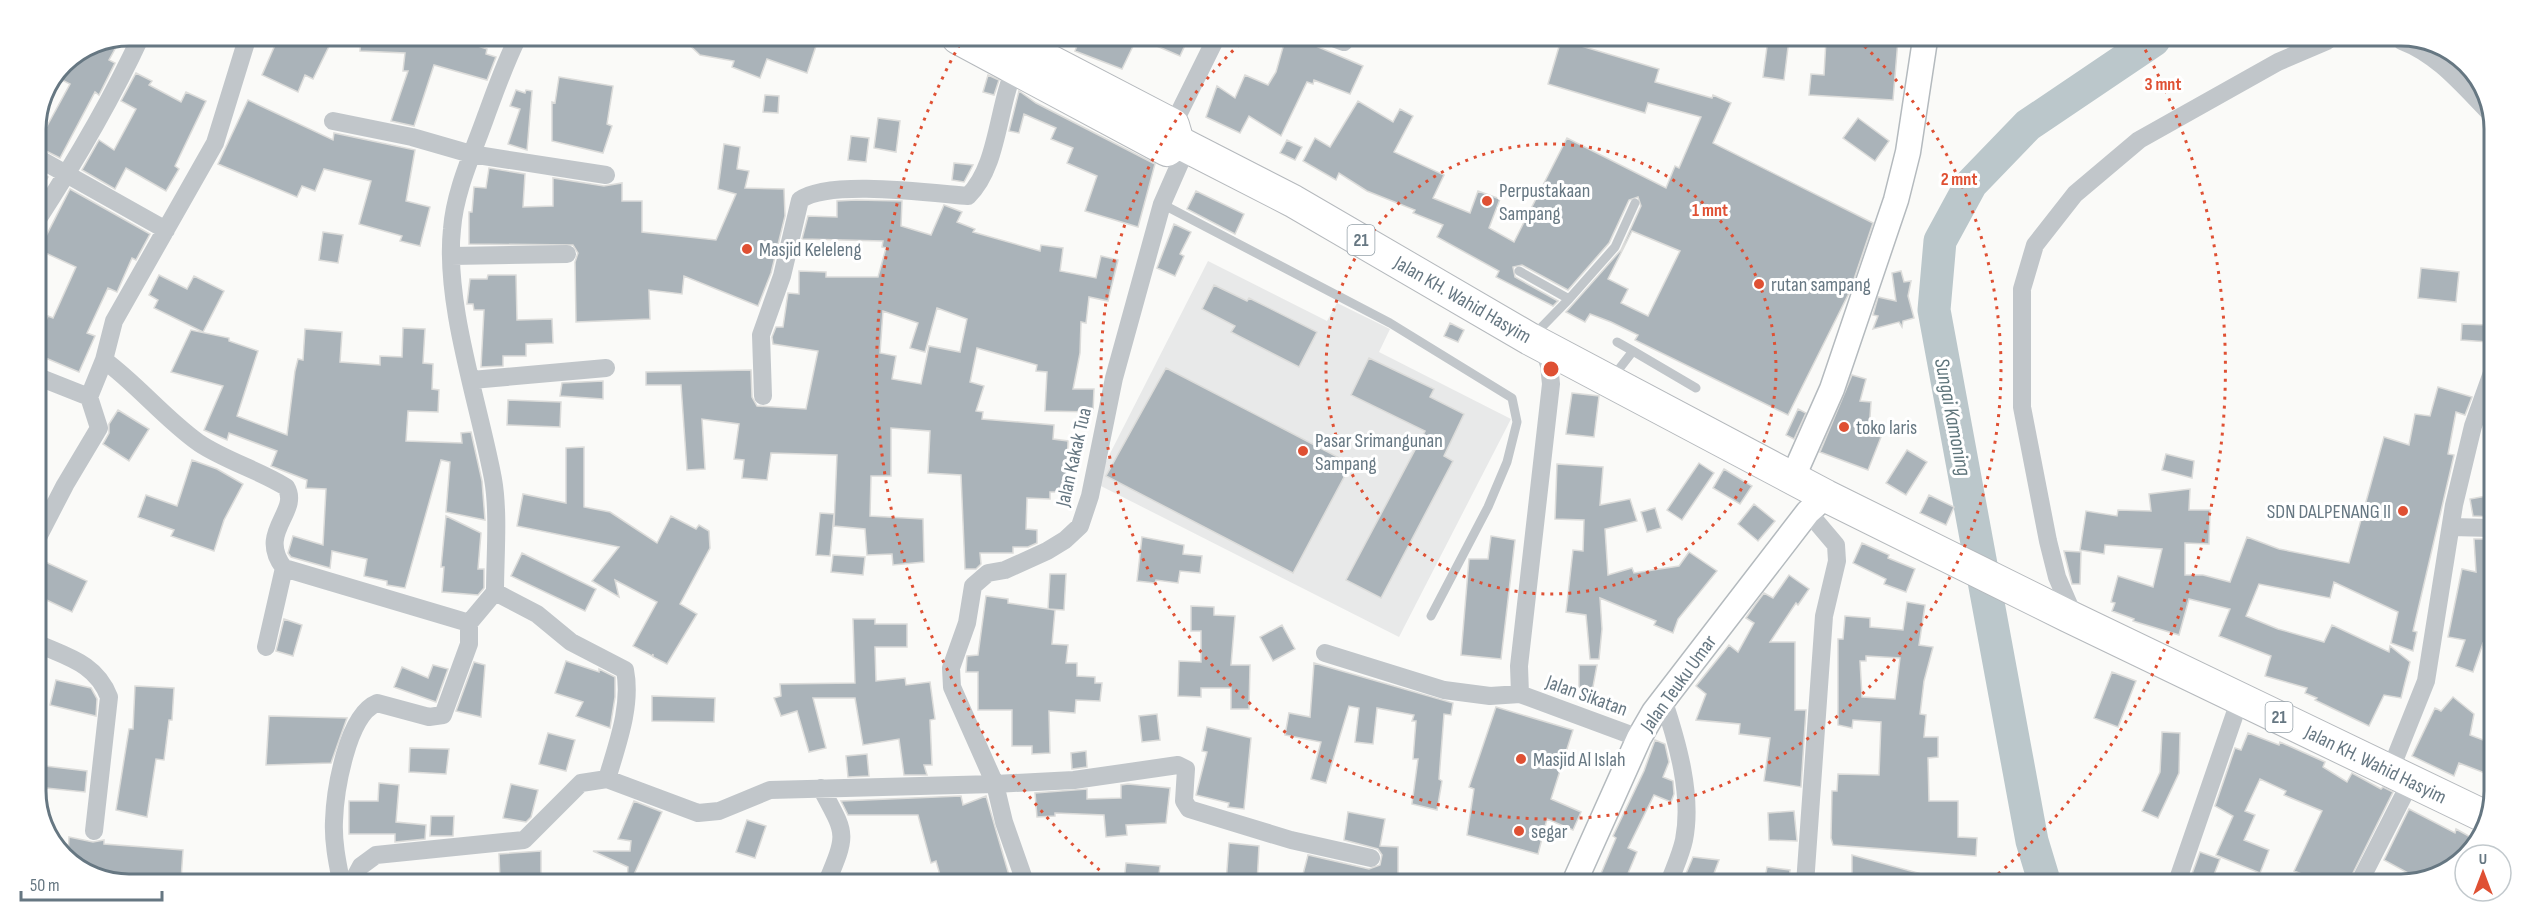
<svg xmlns="http://www.w3.org/2000/svg" width="2531" height="921" viewBox="0 0 2531 921" font-family="'Sofia Sans Condensed',sans-serif">
<style>
.built{fill:#e8e9e9}
.lines{fill:none;stroke-linecap:round;stroke-linejoin:round}
.river{stroke:#bbc7cb;stroke-width:33}
.building{fill:#aab3b9;stroke:#dcdcda;stroke-width:1.5;fill-rule:evenodd}
.secondary-casing{stroke:#b4babe;stroke-width:27}
.highway-casing{stroke:#b5b9bd;stroke-width:34}
.lane{stroke:#c1c6ca;stroke-width:9}
.street{stroke:#c1c6ca;stroke-width:18}
.secondary{stroke:#fff;stroke-width:24}
.highway{stroke:#fff;stroke-width:32}
.ring{fill:none;stroke:#df5033;stroke-width:3;stroke-dasharray:3 6}
.poi-dot{fill:#df5033;stroke:#fff;stroke-width:2}
.labels{text-anchor:middle;stroke-width:6;stroke-linejoin:round;paint-order:stroke}
.shield{fill:#fff;stroke:#94a0a8;stroke-width:1.5}
.shield-label{font-size:18px;font-weight:bold;fill:#667782}
.poi-label{font-size:20px;fill:#667782;stroke:#fff;text-anchor:start}
.street-label{font-size:20px;fill:#667782;stroke:#fff}
.water-label{font-size:21px;font-style:italic;fill:#60767c;stroke:#fff}
.rim{fill:none;stroke:#667782;stroke-width:3}
.centre{fill:#df5033;stroke:#fff;stroke-width:3}
.ring-label{font-size:18px;text-anchor:middle;font-weight:bold;fill:#df5033;stroke:#fff;stroke-width:6;stroke-linejoin:round;paint-order:stroke}
</style>
<rect width="100%" height="100%" fill="#fafaf8"/>
<path class="built" d="M1208,261L1327,321L1337,303L1390,329L1379,352L1511,419L1399,637L1095,483Z"/>
<g class="lines">
<path class="river" d="M2045,884L2032,841L1934,310L1940,241L1971,184L2028,125L2154,40"/>
</g>
<path class="building" d="M279,36H334L313,79L305,75L298,92L262,75Z
M361,36L475,37L472,44L487,49L486,54L496,57L487,80L434,65L414,126L391,121L408,71H403L405,53L360,51Z
M681,37H819L807,73L767,59L760,78L732,67L734,61L700,55Z
M1080,38H1125L1135,42L1122,69L1075,51Z
M1138,38H1175L1186,43L1180,56Z
M1768,39H1789L1784,80L1763,77Z
M120,40L109,60L115,63L99,95L95,92L60,158L36,146L37,121L47,126L70,84L60,79L70,60Z
M1285,40L1316,46L1363,66L1350,94L1314,80L1313,84L1307,82L1281,136L1249,116L1240,133L1206,117L1217,86L1235,98L1245,75L1268,85L1276,72Z
M1561,40L1659,69L1655,82L1712,98L1713,95L1731,103L1713,143L1873,223L1850,291L1788,415L1635,340L1638,335L1611,322L1590,314L1585,322L1566,312L1621,250L1641,206L1638,197L1629,200L1609,243L1568,290L1522,265L1513,267L1515,277L1558,301L1553,306L1496,277L1499,271L1437,237L1443,225L1413,213L1415,210L1367,191L1339,173L1336,180L1303,161L1315,138L1330,147L1358,101L1393,122L1400,109L1413,116L1394,152L1444,175L1433,198L1470,213L1478,191L1500,199L1489,228L1514,242L1567,138L1666,188L1675,166L1679,168L1701,117L1648,103L1645,113L1548,84ZM1632,231L1680,251L1648,316L1621,303L1628,289L1608,279Z
M1826,40H1898L1893,100L1809,95L1811,74L1824,75Z
M136,73L152,81L149,85L181,102L186,92L206,101L175,166L179,169L166,191L126,168L115,189L82,170L99,140L114,150L136,109L121,101Z
M988,75L999,80L994,95L983,92Z
M559,77L613,86L607,124L612,126L603,153L552,141V102L555,103Z
M516,90L525,93L526,90L532,91L527,150L508,144L520,109L510,106Z
M1019,91L1036,103L1155,164L1138,227L1085,211L1097,176L1067,163L1073,148L1051,139L1056,128L1024,114L1019,133L1009,131Z
M765,95L779,96L778,113L763,112Z
M248,100L333,140L334,133L415,150L406,201L430,207L420,246L400,241L402,236L359,224L371,181L324,169L315,191L302,186L297,197L218,164Z
M878,118L900,121L896,152L874,148Z
M1858,118L1889,141L1875,161L1843,138Z
M851,136L869,138L866,162L848,160Z
M1287,140L1302,147L1295,160L1280,153Z
M724,144L740,147L737,169L749,171L745,188L784,189L785,216L771,273L758,306L684,276L682,294L649,290L650,319L576,322L575,262L578,253L573,245L469,244V212H472L474,187L486,188L489,168L525,174L523,207L553,206V178L604,186L622,183V201H642V232L716,240L736,194L718,189Z
M954,163L973,165L964,182L952,180Z
M36,170L48,177L36,197Z
M70,189L150,234L136,260L132,258L117,292L108,288L87,333L95,336L79,372L36,354V343L48,316L53,318L76,267L39,250Z
M1196,191L1244,214L1235,234L1187,209Z
M856,200L902,201L901,226L931,235L944,205L962,212L957,222L975,229L973,232L1040,251L1041,245L1063,248L1060,271L1096,278L1101,256L1118,260L1108,301L1089,297L1086,323L1081,322L1080,353L1073,389H1094L1093,412L1045,411L1047,372L1036,371L1037,365L977,348L970,382L984,386L976,411L983,412L982,419L1054,425L1053,439L1068,441L1066,492H1050V499L1027,498L1026,529L1037,530V543L1028,547H1013V553H980L981,564L976,569H965L961,475L928,473L930,431L891,428V476H871L870,516L923,519L924,562L893,565L892,554L867,555L865,529L834,526L837,455L771,453L767,480L742,478L744,460L734,459L739,424L702,419L705,469L687,470L681,385H646V372L751,370L752,397L757,406L806,409L818,351L773,344L772,337L776,327H783L788,293L799,294V271L826,272V277H878L886,248L882,247L883,241L802,239L808,216L837,217V201ZM937,308L967,319L960,352L929,346L921,384L892,379L896,356L880,353L883,311L918,323L910,348L925,352Z
M1174,224L1191,232L1180,254L1184,256L1175,276L1157,268Z
M323,232L343,235L338,263L319,260Z
M2421,268L2459,272L2456,302L2418,298Z
M1901,271L1904,282L1911,281L1908,296L1914,318L1903,321L1902,327L1899,322L1873,329L1878,316L1873,315L1878,297L1896,301L1892,273Z
M159,275L187,289L194,276L224,291L203,332L154,308L158,300L149,295Z
M488,275H516L517,320L552,319L553,343L526,344V356H503V366L481,367L484,310H474L473,304H467L470,279H487Z
M1214,285L1247,301L1249,298L1317,332L1299,367L1231,332L1235,326L1202,309Z
M1450,323L1464,330L1458,342L1444,336Z
M2462,324L2490,325L2489,342L2461,340Z
M403,328L425,329L423,363L433,364L432,389L439,390L438,412L408,411L406,441L462,443L461,433L471,432L482,481L485,520L446,512L450,462L441,460L405,588L387,585V581L364,576L367,559L332,551L330,568L291,557L288,553L293,536L323,545L326,489L306,488L307,480L271,466L277,451L229,433L227,440L204,430L223,386L171,372L191,330L229,338V341L258,351L237,416L287,435L295,371L298,359L303,360L305,329L342,332L340,362L380,365V356L402,357Z
M1369,358L1434,389L1430,397L1464,414L1444,456L1453,461L1381,598L1346,580L1425,431L1351,395Z
M1166,368L1351,464L1293,573L1106,476Z
M1852,375L1866,379L1860,401L1871,402L1869,432L1881,437L1868,470L1820,452Z
M603,381V399L560,396L562,383Z
M2438,387L2472,397L2465,415L2456,412L2448,454L2454,455L2413,631L2417,632L2413,651L2391,643L2398,612L2334,582L2330,598L2259,584L2246,616L2278,629L2324,642L2332,625L2389,652L2390,646L2410,662L2401,698L2384,695L2369,726L2315,700L2317,698L2305,693L2307,688L2265,676L2271,656L2219,636L2230,609L2189,599L2179,635L2133,621L2134,619L2112,611L2115,603L2111,602L2118,576L2153,587L2162,549L2105,545L2104,554L2080,550L2086,511L2117,516L2118,510L2151,511L2149,494L2190,489L2189,510H2210L2209,544L2185,543V575H2203L2230,582L2247,537L2279,549L2349,563L2384,437L2409,445L2415,414L2430,416Z
M1572,393L1599,396L1594,437L1566,434Z
M508,400L561,402L560,427L507,425Z
M1798,409L1806,413L1794,439L1786,435Z
M118,410L149,429L129,461L103,444L109,433V424Z
M584,447V507L610,512L657,543L671,516L696,529L699,525L709,531L710,548L680,604L697,614L667,664L653,657V654L652,656L633,646L657,602L615,580L619,597L592,581L619,547L517,526L523,494L566,503V448Z
M1907,450L1927,462L1906,495L1886,483Z
M2166,454L2194,461L2192,478L2162,470Z
M192,460L217,469L243,484L224,520L214,551L171,536L174,530L138,517L146,495L177,506Z
M1699,463L1714,473L1682,520L1667,510Z
M1557,464L1603,467L1600,505L1630,499L1637,521L1605,529L1608,575L1632,568L1634,573L1679,566L1689,552L1717,571L1678,619L1673,633L1654,625L1656,621L1600,598L1602,629L1599,659H1590L1586,615L1566,612L1573,550L1583,551L1584,520L1555,519Z
M1724,469L1752,486L1740,504L1713,488Z
M1929,495L1954,507L1946,525L1920,513Z
M2492,495V517L2473,516L2470,499Z
M1754,504L1775,521L1758,541L1738,524Z
M1655,508L1661,528L1647,532L1641,512Z
M820,513L834,514L830,556L816,555Z
M446,516L481,533L478,569H484V588L478,595L442,592L444,567H441Z
M1491,536L1515,540L1501,659L1461,655L1469,559H1488Z
M1142,537L1184,545L1183,554L1202,556L1200,573L1180,571L1178,583L1156,580L1155,583L1137,581Z
M2474,539H2492L2489,596H2492V602L2487,619L2490,620L2486,644L2483,643L2473,672L2456,666L2465,640L2448,637L2462,569L2476,572Z
M1862,543L1889,555L1888,558L1915,569L1906,592L1884,584L1886,579L1853,563Z
M2064,551L2081,552L2080,584H2072Z
M522,553L596,589L585,611L511,576Z
M833,555L865,557L863,575L831,572Z
M41,560L87,581L72,612L36,595V569Z
M1050,574H1066L1064,610L1048,609Z
M1789,575L1809,589L1798,605L1796,603L1770,642H1795V710H1806L1801,787L1764,781L1770,738L1739,734L1740,724L1696,720L1706,694L1696,686L1729,645L1738,652L1754,623L1746,618L1755,605L1764,593L1773,598Z
M986,596L1008,599V603L1055,610L1052,644L1068,645L1066,663H1077V676L1095,677V683H1102L1100,701L1076,700L1075,713L1049,711L1050,753L1032,754V746H1012V710H978V672H966L967,656L978,655Z
M1907,602L1925,605L1919,645L1933,647L1924,681L1920,714L1926,715L1924,737H1938V757L1928,758L1929,801H1958V837L1977,838L1976,856L1833,845L1831,838L1832,791H1837L1838,774L1879,775L1881,722L1853,720L1852,728L1838,725V639H1843L1845,616L1870,618V627L1903,630ZM1866,656L1900,658L1895,699L1862,697L1860,661H1866Z
M1191,606L1214,607V615L1235,616L1231,665H1250L1249,709H1231V688H1201V697L1178,696L1179,661L1201,662V631H1191Z
M284,619L302,625L293,656L276,651Z
M853,619H875V624H907V647H875L876,681L905,678L906,685L930,682L935,719L930,720L932,765H924L927,775H904L899,739L863,745L855,698H813L826,748L809,752L797,711L781,716L774,698L781,696L780,684L855,683Z
M1282,625L1295,649L1273,661L1260,637Z
M566,661L599,672V669L615,677V697L610,728L576,716L583,702L555,693Z
M474,662L485,665L481,717L456,711Z
M1314,663L1453,703L1451,715L1444,714L1439,779L1442,781L1437,810L1412,804L1418,759H1413L1416,721H1412L1414,715L1377,708L1373,744L1355,742L1359,708L1349,706L1326,783L1311,779L1321,742L1285,735L1289,713L1310,717Z
M433,665L448,669L436,702L394,687L402,667L428,678Z
M1579,665H1597L1592,692L1579,689Z
M2112,672L2136,681L2118,727L2094,718Z
M56,680L91,688L97,699L96,716L50,705Z
M135,686L174,688L172,720H169L164,760L156,759L147,817L116,810L129,729H133Z
M652,696L715,698L714,722L652,721Z
M2453,697L2474,714L2470,735L2491,743L2490,775L2459,763L2454,776L2412,756L2435,708L2441,711Z
M1496,707L1573,730L1551,799L1581,812L1573,830L1547,819L1538,854L1467,835L1474,789L1469,787Z
M1157,714L1160,740L1142,742L1139,716Z
M269,716L347,718L331,763L266,765Z
M1207,727L1251,738L1244,809L1228,807L1229,803L1196,795L1207,752L1202,751Z
M2162,732L2180,733L2179,773L2158,818L2142,811L2160,772Z
M548,733L575,740L566,771L539,764Z
M2248,733L2279,745L2280,742L2325,762L2323,767L2347,782L2352,773L2381,789L2383,787L2393,792L2347,885H2329L2294,871L2322,811L2284,795L2286,791L2260,779L2245,811L2255,815L2244,840L2269,850L2260,873L2216,855L2233,816L2215,806L2235,748L2241,750Z
M1655,740L1665,744L1669,762L1663,777L1673,781L1674,794L1671,802L1654,795L1628,848L1637,852L1624,883H1597L1616,838L1613,836L1644,771Z
M410,748L449,749L446,774L409,772Z
M1086,751L1087,767L1072,769L1071,753Z
M867,754L869,776L848,777L846,756Z
M45,766L87,771L85,792L36,787V772H44Z
M379,783L399,785L396,822L426,825L425,839L395,842V834H349V801H378Z
M511,784L538,790L531,817L526,822L503,818Z
M1128,784L1170,788L1166,823L1126,825L1127,835L1106,837L1104,815L1055,813V816L1037,817L1035,793L1087,789V799L1121,798V785Z
M961,796L963,805L986,796L1011,882H942L936,861L931,863L918,815H848L841,801Z
M634,801L662,812L631,881H627L628,867L593,851H630L631,841L618,839Z
M2409,809L2455,833L2456,829L2476,840L2458,866L2403,885L2410,874L2384,860Z
M1794,811L1797,841L1769,840L1768,813Z
M1348,812L1385,819L1380,846L1398,847V883L1357,877L1356,883H1318L1302,878L1308,855L1369,869L1380,865L1382,855L1378,849L1344,840Z
M431,816H454L453,836H430Z
M747,820L766,826L755,858L736,852Z
M69,837L93,842L104,840V844L183,850L181,880H100L68,857Z
M1229,843L1259,846L1257,883H1226Z
M541,851V881H500L499,854Z
M2200,852L2220,859L2210,885H2188Z
M1852,855L1940,879L1939,884H1852Z
M1693,857L1719,860L1710,884L1685,876Z
M1126,863L1160,866L1158,882H1124Z
M1767,867L1790,870L1788,884H1764Z"/>
<g class="lines">
<g class="secondary-casing">
<path id="secondary" d="M1793,477L1832,389L1896,200L1908,152L1925,40
M1574,883L1639,738L1654,712L1808,512L1826,496"/>
</g>
<g class="highway-casing">
<path id="highway" d="M958,38L1167,150L1178,142
M1006,38L1173,125L1178,142L1293,201L1530,339L1826,496L2068,616L2490,819"/>
</g>
<path class="lane" d="M1162,204L1390,323L1512,398L1517,422L1507,462L1488,507L1431,616
M1519,271L1569,299L1534,335
M1569,299L1615,247L1635,203
M1617,342L1633,351
M1612,378L1633,351L1696,388"/>
<path class="street" d="M1336,39L1344,42
M2402,41C2439,55 2464,87 2492,115
M333,121L412,137L471,154L606,175
M1173,125L1216,38
M36,157L166,230
M36,222C75,162 111,101 141,36
M451,256L567,254
M104,360C138,385 165,419 199,443C226,461 259,470 286,487C301,512 256,532 284,568L469,623
M36,376L89,397
M472,380L606,368
M763,396L761,335L782,276L800,200C828,179 931,193 968,196C1000,165 997,101 1018,62
M2451,527L2492,528
M36,541L65,485L99,428L89,397L104,360L114,321L215,143L248,36
M495,592L537,614L571,642L625,670C632,706 617,745 607,779
M2075,619L2057,577L2048,541L2022,407V289L2035,245L2075,194L2139,140L2278,62L2327,41
M36,643C67,657 96,663 109,697L94,831
M266,647L284,568
M1325,653L1444,690L1490,696L1520,694L1639,738
M1520,694L1519,666L1551,384L1549,365L1542,345
M1663,699C1677,741 1693,795 1684,840C1681,854 1674,869 1669,883
M2390,771L2426,681L2454,505L2473,426L2493,370
M821,788C846,835 848,832 827,882
M341,881C337,861 333,841 334,821C335,791 347,715 377,703L429,717L443,715L469,644V623L495,592C495,557 499,513 493,479C479,404 444,303 452,229C455,190 473,153 486,116C496,89 505,63 518,37
M353,881L361,866L376,855L524,840L581,783L607,779L698,813L719,811L770,790L995,784L952,687L951,668L967,623L973,586L988,573L1005,570L1047,551L1065,540L1080,526L1090,496L1114,378L1162,204L1187,147
M1025,882L1004,822L995,784L1074,780L1178,765L1186,769L1184,801L1189,809L1291,840L1371,858
M1805,884L1824,616L1837,561L1836,545L1808,512
M2176,885L2240,699
M2358,885L2411,781"/>
<use href="#secondary" class="secondary"/>
<use href="#highway" class="highway"/>
</g>
<g class="ring">
<circle cx="1551" cy="369" r="225"/>
<path d="M1858 40A450 450 0 1 1 1244 40"/>
<path d="M1113 882A675 675 0 0 1 961 42M2141 42A675 675 0 0 1 1989 882"/>
</g>
<g class="poi-dot">
<circle cx="1487" cy="201" r="6"/>
<circle cx="747" cy="249" r="6"/>
<circle cx="1759" cy="284" r="6"/>
<circle cx="1844" cy="427" r="6"/>
<circle cx="1303" cy="451" r="6"/>
<circle cx="2403" cy="511" r="6"/>
<circle cx="1521" cy="759" r="6"/>
<circle cx="1519" cy="831" r="6"/>
</g>
<g class="labels">
<g class="shield">
<rect x="1347.5" y="225" width="27" height="30" rx="4.5"/>
<rect x="2265.5" y="702" width="27" height="30" rx="4.5"/>
</g>
<g class="shield-label">
<text x="1361" y="246">21</text>
<text x="2279" y="723">21</text>
</g>
<g class="poi-label">
<text x="1499" y="197">Perpustakaan<tspan x="1499" dy="23">Sampang</tspan></text>
<text x="759" y="256">Masjid Keleleng</text>
<text x="1771" y="291">rutan sampang</text>
<text x="1856" y="434">toko laris</text>
<text x="1315" y="447">Pasar Srimangunan<tspan x="1315" dy="23">Sampang</tspan></text>
<text x="2391" y="518" text-anchor="end">SDN DALPENANG II</text>
<text x="1533" y="766">Masjid Al Islah</text>
<text x="1531" y="838">segar</text>
</g>
<g class="street-label">
<text transform="translate(1463 299) rotate(30)" y="7">Jalan KH. Wahid Hasyim</text>
<text transform="translate(1073 457) rotate(-77)" y="7">Jalan Kakak Tua</text>
<text transform="translate(1678 683) rotate(-54)" y="7">Jalan Teuku Umar</text>
<text transform="translate(1587 695) rotate(20)" y="7">Jalan Sikatan</text>
<text transform="translate(2376 764) rotate(26)" y="7">Jalan KH. Wahid Hasyim</text>
</g>
<g class="water-label">
<text transform="translate(1953 417) rotate(79)" y="7">Sungai Kamoning</text>
</g>
</g>
<path d="M0 0H2531V921H0ZM129 46H2401A83 83 0 0 1 2484 129V791A83 83 0 0 1 2401 874H129A83 83 0 0 1 46 791V129A83 83 0 0 1 129 46Z" fill="#fff" fill-rule="evenodd"/>
<path class="rim" d="M129 46H2401A83 83 0 0 1 2484 129V791A83 83 0 0 1 2401 874H129A83 83 0 0 1 46 791V129A83 83 0 0 1 129 46Z"/>
<circle cx="1551" cy="369" r="9" class="centre"/>
<g class="ring-label">
<text x="2163" y="90">3 mnt</text>
<text x="1959" y="185">2 mnt</text>
<text x="1710" y="216">1 mnt</text>
</g>
<g transform="translate(2483 873)"><circle r="28" fill="#ffffff" stroke="#c2c9cd" stroke-width="1.5"/>
<path d="M0-4.5L10 22L0 15L-10 22Z" fill="#df5033"/>
<text y="-9" font-size="16" font-weight="bold" text-anchor="middle" fill="#667782">U</text>
</g>
<path d="M21 891v9h141v-9" fill="none" stroke="#667782" stroke-width="3"/>
<text x="30" y="891" font-size="18" fill="#667782" stroke="#ffffff" stroke-width="4.5" paint-order="stroke">50 m</text>
</svg>
